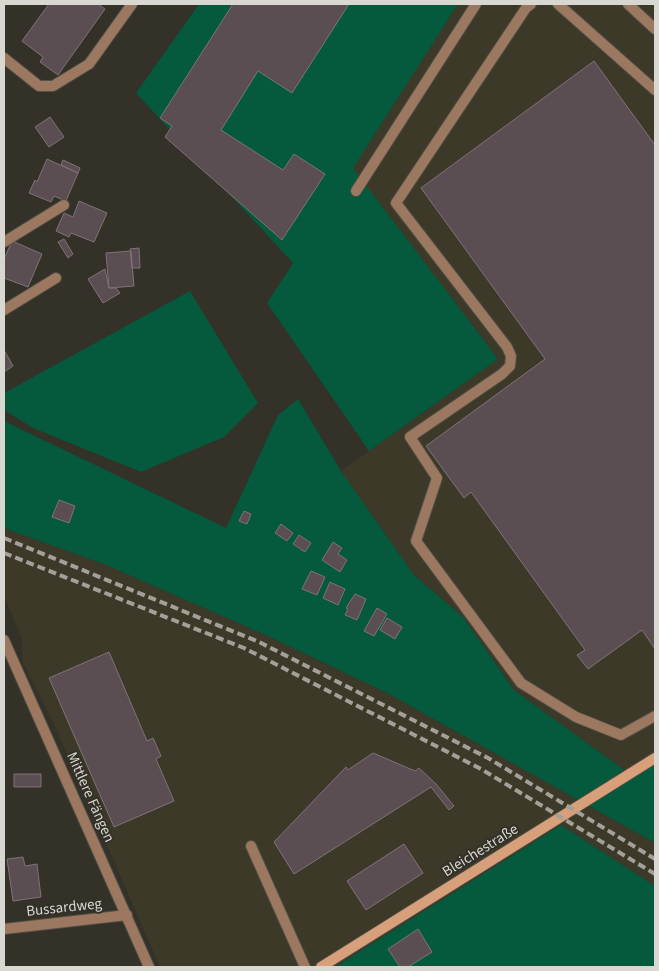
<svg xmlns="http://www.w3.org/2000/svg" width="659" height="971" viewBox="0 0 659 971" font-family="'Source Sans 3',sans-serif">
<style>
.built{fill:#3d3929}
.green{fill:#05593c}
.building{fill:#5a4e53;stroke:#7f7378}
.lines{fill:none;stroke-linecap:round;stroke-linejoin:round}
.lane-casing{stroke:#514f46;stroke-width:12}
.street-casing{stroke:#514f46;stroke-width:12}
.secondary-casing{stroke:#514f46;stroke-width:12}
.lane{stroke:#9c7861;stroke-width:10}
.street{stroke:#9c7861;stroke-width:10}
.secondary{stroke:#d8a07a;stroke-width:10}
.rail{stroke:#a2a099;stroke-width:4;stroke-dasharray:8 4;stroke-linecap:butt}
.labels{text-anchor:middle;stroke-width:4;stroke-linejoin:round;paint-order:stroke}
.street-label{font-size:15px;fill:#d9d7d1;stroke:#333128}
</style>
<rect width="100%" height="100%" fill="#333128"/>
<path class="built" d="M458,4H655V762L631,775L514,690L463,617L414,575L341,471L498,359L352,168Z
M4,528L106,565L270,637L389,694L655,843V886L561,825L335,967H160L52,720L22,661V639L4,596Z"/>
<path class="green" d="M199,4H458L353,168L498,359L369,451L267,303L293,263L136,93Z
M190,291L258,403L224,437L141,472L33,428L4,410V393Z
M298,399L341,471L414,575L463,617L514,690L631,775L655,762V843L389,694L270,637L106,565L4,528V421L226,528L278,415Z
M561,825L655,886V967H335Z"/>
<path class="building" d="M49,4H98L105,9L58,75L40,62L43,57L22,41Z
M233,4H349L292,93L258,71L221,130L283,170L294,154L325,174L282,240L165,137L172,126L160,118Z
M594,61L655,145V649L642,630L588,669L577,655L585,650L471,492L464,498L426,446L545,359L421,188Z
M50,117L64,137L49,147L35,127Z
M47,159L78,173L66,201L54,196L51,202L29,193L35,180L37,182Z
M63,160L80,168L78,173L61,165Z
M79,201L107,213L94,242L71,233L69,237L56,231L64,213L73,217Z
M64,239L73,254L68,258L58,242Z
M12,241L42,254L28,287L4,278V257H5Z
M139,248L140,268H132L130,249Z
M131,251L134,286L109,288L106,253Z
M105,269L109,288H116L120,293L103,303L88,279Z
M4,350L13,366L4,372Z
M59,500L75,506L69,523L52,517Z
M244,511L251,514L247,524L239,521Z
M281,524L293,533L287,541L275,533Z
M299,535L311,543L305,552L293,544Z
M333,542L342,548L338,554L347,560L340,572L322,560Z
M311,571L325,577L317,595L302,589Z
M330,582L345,589L338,605L323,598Z
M355,594L366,599L357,620L345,615L348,609L346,608Z
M377,608L387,614L374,636L364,631Z
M387,618L402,627L395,639L380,630Z
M109,652L147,741L153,738L161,756L156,759L174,801L114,827L49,678Z
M373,753L415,771L419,768L436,784L454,806L449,810L431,787L294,874L274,842L346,767L348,770Z
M14,774H41V787H14Z
M404,844L423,873L366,910L347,881Z
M23,857L25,866L37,864L41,897L13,901L7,859Z
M418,929L432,952L408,967H400L388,949Z"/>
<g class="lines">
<g class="lane-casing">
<path id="lane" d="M531,4L526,8L396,203L507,347L511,356L510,366L502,374L410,437L437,478L416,541L521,683L576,717L621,735L655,716
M558,4L655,90
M4,242L64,205
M4,310L56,278
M251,846L305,967"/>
</g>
<g class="street-casing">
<path id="street" d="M628,4L655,29
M4,58L39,86H53L89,64L132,4
M356,191L476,4
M4,640L149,967
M4,929L127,915"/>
</g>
<g class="secondary-casing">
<path id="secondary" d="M321,967L655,758"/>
</g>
<use href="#lane" class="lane"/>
<use href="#street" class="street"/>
<use href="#secondary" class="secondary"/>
<path class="rail" d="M4,538L259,642L488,758L655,859
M4,553L244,648L481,769L655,874"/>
</g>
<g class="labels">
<g class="street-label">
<text transform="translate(91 797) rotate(66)" y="5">Mittlere Fängen</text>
<text transform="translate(480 850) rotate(-32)" y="5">Bleichestraße</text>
<text transform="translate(64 907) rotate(-6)" y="5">Bussardweg</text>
</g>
</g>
<rect width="659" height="971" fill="none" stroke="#d9d7d1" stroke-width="10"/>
</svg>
